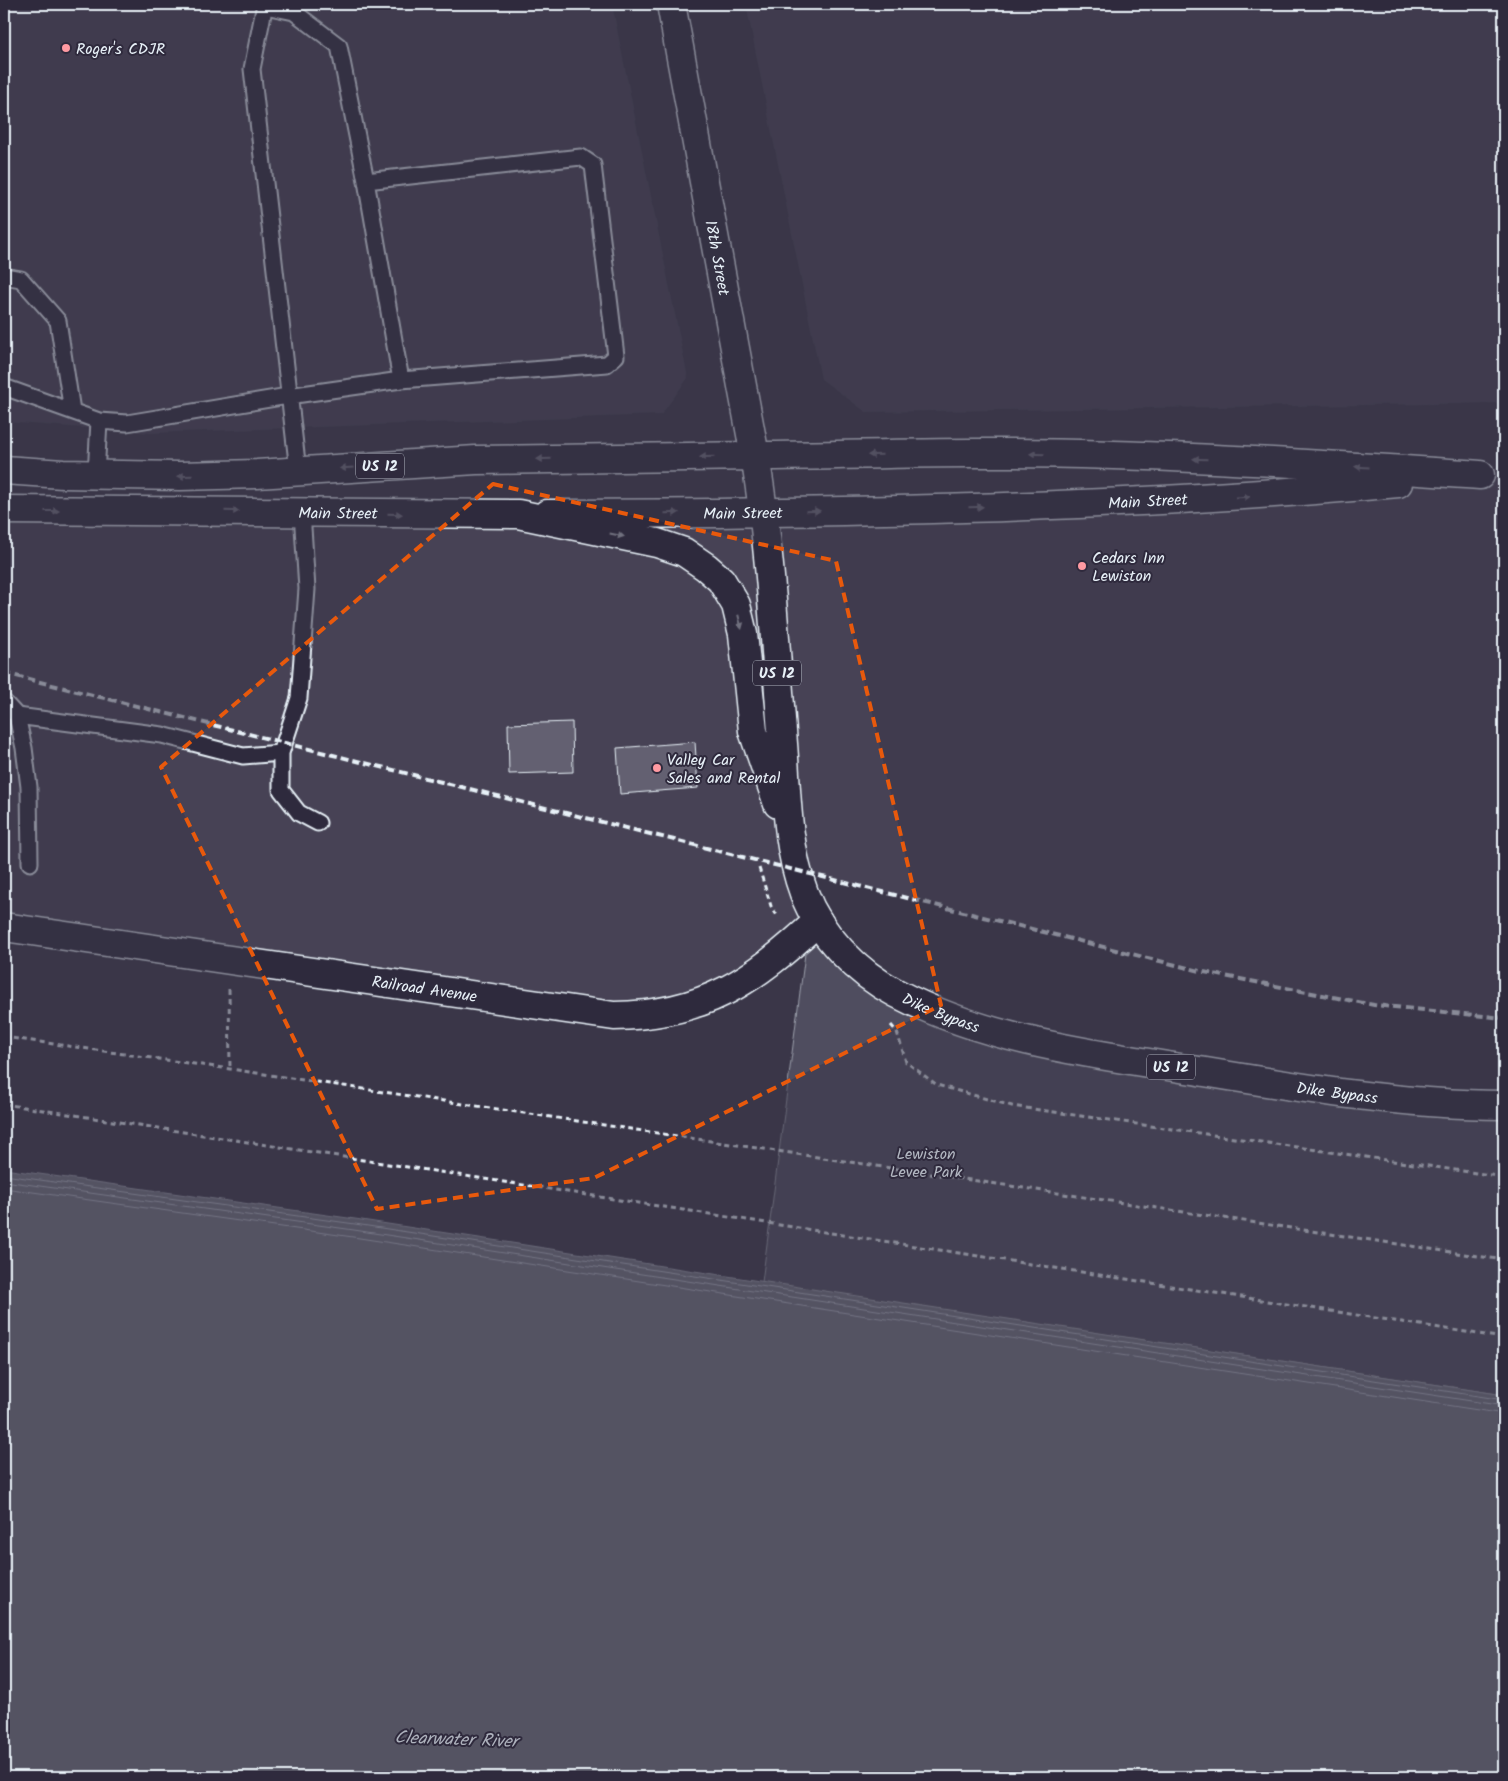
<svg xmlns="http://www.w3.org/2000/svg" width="1508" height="1781" viewBox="0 0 1508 1781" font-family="Kalam,sans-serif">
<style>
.built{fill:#464354}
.green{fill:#504e5f;stroke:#9ca0ac}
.water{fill:#737482;stroke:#a2a6b1}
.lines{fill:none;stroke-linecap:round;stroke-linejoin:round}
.shore{stroke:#b9bfc9;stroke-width:1}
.building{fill:#636171;stroke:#e8f1f8}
.service-casing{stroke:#e8f1f8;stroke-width:19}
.minor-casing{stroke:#e8f1f8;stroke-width:31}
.secondary-casing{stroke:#e8f1f8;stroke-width:31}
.trunk-casing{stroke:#e8f1f8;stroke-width:31}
.path{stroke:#e8f1f8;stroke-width:3;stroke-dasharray:5 4;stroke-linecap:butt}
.service{stroke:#2f2a3d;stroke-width:15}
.minor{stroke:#2f2a3d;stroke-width:28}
.secondary{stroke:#2f2a3d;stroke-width:28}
.trunk{stroke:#2f2a3d;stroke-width:28}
.rail{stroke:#e8f1f8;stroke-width:4;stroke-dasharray:8 4;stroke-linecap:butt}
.oneway{fill:#70707e}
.marked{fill:none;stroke:#e8590c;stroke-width:4;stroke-dasharray:10 6;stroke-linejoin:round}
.poi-dot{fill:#ff9aa2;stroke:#2f2a3d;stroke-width:2}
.labels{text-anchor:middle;stroke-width:4;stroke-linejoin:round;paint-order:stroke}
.shield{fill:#2f2a3d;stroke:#b0b5c0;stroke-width:1}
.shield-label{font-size:15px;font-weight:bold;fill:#e8f1f8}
.poi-label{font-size:16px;fill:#e8f1f8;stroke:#2f2a3d;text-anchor:start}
.street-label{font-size:16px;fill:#e8f1f8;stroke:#2f2a3d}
.park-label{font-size:16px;fill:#b3b8c2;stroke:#2f2a3d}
.water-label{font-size:18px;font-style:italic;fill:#aeb2bd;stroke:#2f2a3d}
</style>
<rect width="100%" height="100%" fill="#3a3648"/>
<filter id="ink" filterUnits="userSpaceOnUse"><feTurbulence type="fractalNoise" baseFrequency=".02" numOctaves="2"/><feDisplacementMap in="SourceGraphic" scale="10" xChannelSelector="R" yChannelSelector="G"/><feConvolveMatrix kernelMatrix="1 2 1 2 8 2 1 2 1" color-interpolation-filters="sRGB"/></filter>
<g filter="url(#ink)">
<path class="built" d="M4,4H612L688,378L661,415L151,433L4,422Z
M746,4H1504V403L866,412L821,379Z
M1504,475V1017L1450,1014L1293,991L797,870L818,921L668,1012L4,925V510L606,514Z"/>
<path class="green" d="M808,931L969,1024L1504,1105V1395L762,1282Z"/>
<path class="water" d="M4,1169L355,1219L1504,1395V1777H4Z"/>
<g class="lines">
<path class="shore" d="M4,1175L355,1224L1504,1400
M4,1181L354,1230L1504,1406
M4,1188L353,1237L1504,1414"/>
</g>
<path class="building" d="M572,722L573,772L509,774L508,724Z
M695,742L698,788L620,794L617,748Z"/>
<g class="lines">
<g class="service-casing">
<path id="service" d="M265,4L252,69L298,471
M265,6L294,12L339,46L366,181
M4,276L21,279L58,321L72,411
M4,387L99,421L127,423L288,396L401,380L607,364L616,356L593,165L581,157L366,181L401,380
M96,475L99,421
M302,512L307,589L299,698L281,753V790L299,813L318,823
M4,702L17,716L24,748L29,787L30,863
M17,716L162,735L243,756L281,753"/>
</g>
<g class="minor-casing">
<g id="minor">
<path id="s1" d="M4,927L614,1016C705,1015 753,981 818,921"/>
</g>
</g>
<g class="secondary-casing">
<g id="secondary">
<path id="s2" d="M671,4L755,456C827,456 899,453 971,453C1141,452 1311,464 1480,475"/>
<path id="s3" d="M547,514C831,513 1115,509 1398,483"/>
</g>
</g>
<g class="trunk-casing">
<g id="trunk">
<path id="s4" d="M4,470L63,474L180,476L257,474L476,460L755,456C771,551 775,648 783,744C787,794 786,845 804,893C819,934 857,973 896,993C987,1041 1092,1054 1193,1070C1295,1087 1400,1105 1504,1105"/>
<path id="s5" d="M4,510L518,514L657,543L684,552L706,567L721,580L736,605L743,634L753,731L778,804"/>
</g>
</g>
<path class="path" d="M759,868L771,906L778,917
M229,989L230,1069
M891,1025L897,1032L906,1062L937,1085L1012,1106L1504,1177
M4,1037L230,1069L1504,1260
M4,1104L1504,1338"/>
<use href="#service" class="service"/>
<use href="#minor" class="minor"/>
<use href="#secondary" class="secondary"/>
<use href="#trunk" class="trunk"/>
<path class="rail" d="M4,673L1204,972L1374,1005L1504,1018"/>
</g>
<defs><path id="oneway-solid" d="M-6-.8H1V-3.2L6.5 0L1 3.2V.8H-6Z" transform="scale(1.25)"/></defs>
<g class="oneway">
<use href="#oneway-solid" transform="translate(1037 454) rotate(-179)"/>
<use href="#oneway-solid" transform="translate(875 455) rotate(179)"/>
<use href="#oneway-solid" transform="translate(707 457) rotate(179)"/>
<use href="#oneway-solid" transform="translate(544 459) rotate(179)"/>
<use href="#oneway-solid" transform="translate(1200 459) rotate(-178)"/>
<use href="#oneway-solid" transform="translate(1362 467) rotate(-176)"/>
<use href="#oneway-solid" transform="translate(347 468) rotate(177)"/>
<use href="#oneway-solid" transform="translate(185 476) rotate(179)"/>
<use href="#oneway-solid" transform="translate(1243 497) rotate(-3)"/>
<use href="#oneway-solid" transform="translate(976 507) rotate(-1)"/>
<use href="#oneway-solid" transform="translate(52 511)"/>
<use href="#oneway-solid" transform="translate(232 511) rotate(1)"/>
<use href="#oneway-solid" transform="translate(813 511) rotate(-1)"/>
<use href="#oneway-solid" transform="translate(672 513) rotate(-1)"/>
<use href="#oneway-solid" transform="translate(395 514) rotate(1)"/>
<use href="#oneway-solid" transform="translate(617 535) rotate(12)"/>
<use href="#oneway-solid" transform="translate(740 622) rotate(76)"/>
</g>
</g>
<path d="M0 0H1508V1781H0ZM493,484L836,561L941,1005L594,1178L377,1209L161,767Z" fill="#3a3648" fill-opacity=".55" fill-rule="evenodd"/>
<path class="marked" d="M493,484L836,561L941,1005L594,1178L377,1209L161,767Z"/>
<g class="poi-dot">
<circle cx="66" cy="48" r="5"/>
<circle cx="1082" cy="566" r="5"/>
<circle cx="657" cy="768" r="5"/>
</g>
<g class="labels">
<g class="shield">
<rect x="356" y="453.5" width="48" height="25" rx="4"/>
<rect x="753" y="660.5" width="48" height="25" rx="4"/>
<rect x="1147" y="1054.5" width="48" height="25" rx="4"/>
</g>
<g class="shield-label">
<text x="380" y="471">US 12</text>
<text x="777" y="678">US 12</text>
<text x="1171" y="1072">US 12</text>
</g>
<g class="poi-label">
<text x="76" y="54">Roger's CDJR</text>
<text x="1092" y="563">Cedars Inn<tspan x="1092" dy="18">Lewiston</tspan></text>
<text x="667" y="765">Valley Car<tspan x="667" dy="18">Sales and Rental</tspan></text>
</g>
<g class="street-label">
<text dy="6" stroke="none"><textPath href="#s2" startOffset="258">18th Street</textPath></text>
<text dy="6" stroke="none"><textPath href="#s3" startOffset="601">Main Street</textPath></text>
<text dy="6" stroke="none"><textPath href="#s3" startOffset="196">Main Street</textPath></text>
<text dy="6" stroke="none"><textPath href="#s5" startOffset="334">Main Street</textPath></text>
<text dy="6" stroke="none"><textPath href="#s1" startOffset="425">Railroad Avenue</textPath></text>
<text dy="6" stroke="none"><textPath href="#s4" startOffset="1380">Dike Bypass</textPath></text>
<text dy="6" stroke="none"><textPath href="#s4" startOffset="1785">Dike Bypass</textPath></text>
</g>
<g class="park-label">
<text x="926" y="1159">Lewiston<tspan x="926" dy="18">Levee Park</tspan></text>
</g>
<g class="water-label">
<text transform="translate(456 1739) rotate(2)" y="6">Clearwater River</text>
</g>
</g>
<rect width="1508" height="1781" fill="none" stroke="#2f2a3d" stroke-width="20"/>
<rect x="10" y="10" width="1488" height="1761" fill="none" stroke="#e8f1f8" stroke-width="2" filter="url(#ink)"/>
</svg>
